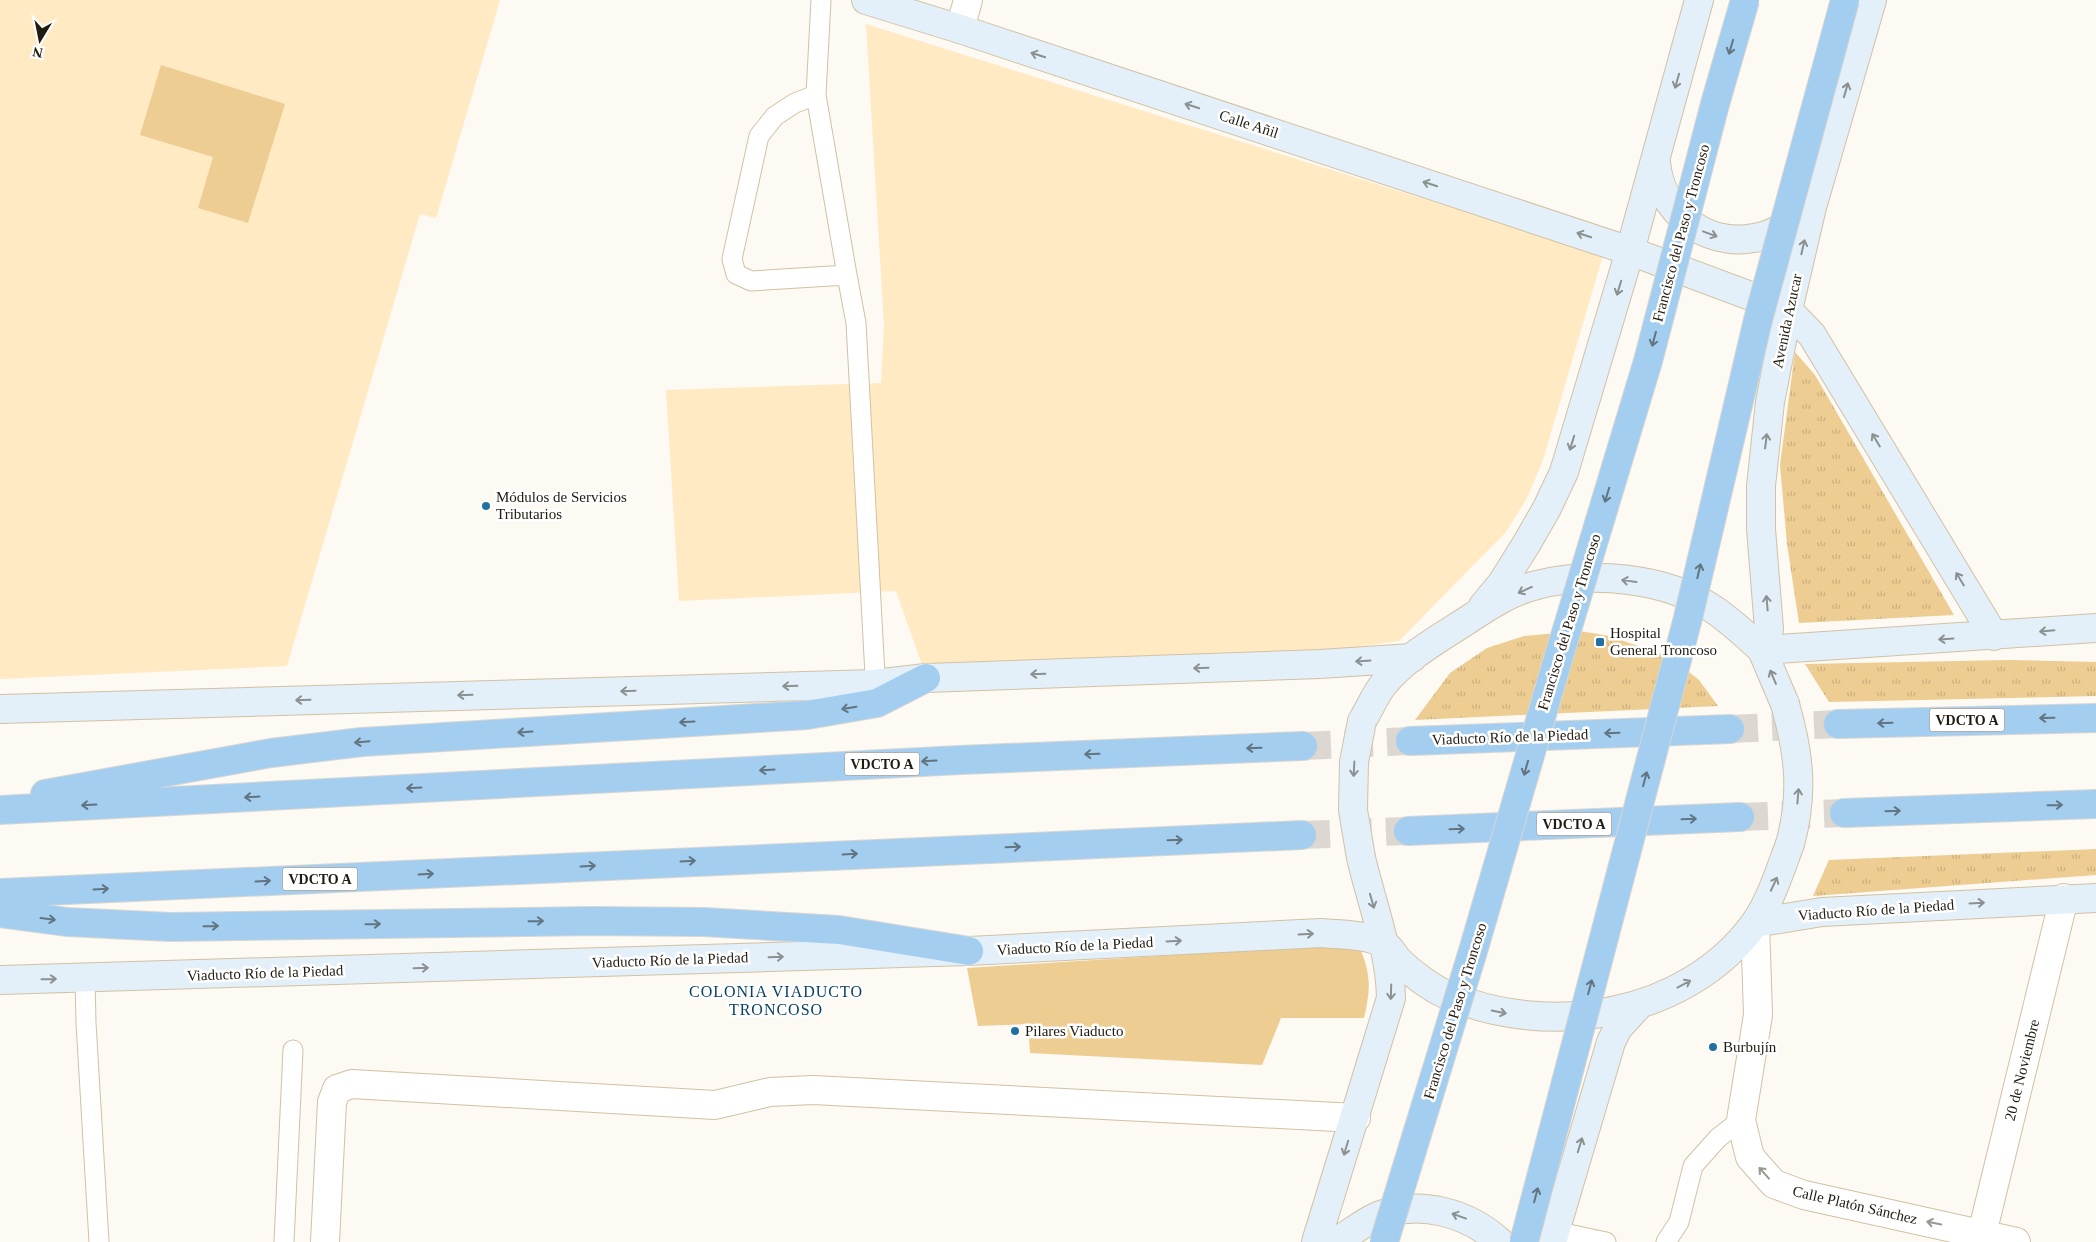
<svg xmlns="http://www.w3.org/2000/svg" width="2096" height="1242" viewBox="0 0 2096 1242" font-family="'Times New Roman',serif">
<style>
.built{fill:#ffeac4}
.grass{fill:url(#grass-tufts)}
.green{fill:#edcd92}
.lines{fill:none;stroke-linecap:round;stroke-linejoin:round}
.highway-tunnel{stroke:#dcd8d1;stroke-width:28;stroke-dasharray:28 14;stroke-linecap:butt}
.lane-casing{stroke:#d2c1a3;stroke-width:21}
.street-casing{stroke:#d2c1a3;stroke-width:30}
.secondary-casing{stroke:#d2c1a3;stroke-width:30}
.highway-casing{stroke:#d7d6d4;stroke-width:30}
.lane{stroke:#fff;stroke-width:19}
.street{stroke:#fff;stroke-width:28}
.secondary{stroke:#e3f0fa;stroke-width:28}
.highway{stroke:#a3cef0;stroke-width:28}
.secondary-bridge-casing{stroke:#d2c1a3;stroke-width:30;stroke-linecap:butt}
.highway-bridge-casing{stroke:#d7d6d4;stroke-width:30;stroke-linecap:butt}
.secondary-bridge{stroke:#e3f0fa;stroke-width:28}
.highway-bridge{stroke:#a3cef0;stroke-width:28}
.oneway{stroke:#627480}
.oneway2{stroke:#8b9090}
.oneway3{stroke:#9b9893}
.poi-dot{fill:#2270a2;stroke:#fff;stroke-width:2}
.labels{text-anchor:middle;stroke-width:5;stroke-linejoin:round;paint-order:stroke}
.shield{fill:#fff;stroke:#635f57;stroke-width:1}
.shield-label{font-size:14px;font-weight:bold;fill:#201a0f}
.street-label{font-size:15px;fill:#201a0f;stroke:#fff}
.poi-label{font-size:15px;fill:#201a0f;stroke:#fff;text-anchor:start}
.neighbourhood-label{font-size:16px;letter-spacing:1px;fill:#084163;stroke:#fff}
</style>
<defs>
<pattern id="grass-tufts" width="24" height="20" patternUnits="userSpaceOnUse" patternTransform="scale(1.25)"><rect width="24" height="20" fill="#edcd92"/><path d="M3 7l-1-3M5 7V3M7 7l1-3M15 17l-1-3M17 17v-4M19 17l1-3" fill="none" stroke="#cbaf7d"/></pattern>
</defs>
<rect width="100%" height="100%" fill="#fdf9f3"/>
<path class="built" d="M0,0H500L436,218L420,214L287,666L0,679Z
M866,24L1603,255L1543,460L1527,498L1506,532L1399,641L1256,661L922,665L896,591L679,601L666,390L881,383L884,325Z"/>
<path class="grass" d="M1795,352L1815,375L1954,615L1799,623L1787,544L1780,465Z
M1580,631L1609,636L1670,657L1699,680L1718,706L1415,720L1450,673L1487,648L1524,636Z
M2010,660L2096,662V696L1829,702L1805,664Z
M2096,849V875L1813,896L1829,860Z"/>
<path class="green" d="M161,65L285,104L248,223L198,208L213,157L140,135Z
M1317,946H1359C1371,974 1371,988 1364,1018H1281L1262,1065L1030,1053L1028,1024L978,1026L967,968Z"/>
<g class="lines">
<path class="highway-tunnel" d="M1730,729L1838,724
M1303,746L1410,741
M1740,817L1844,813
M1302,835L1408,831"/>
<g class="lane-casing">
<path id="lane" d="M816,95L795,103L775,116L759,136L732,259L736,274L751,281L847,275L816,95L821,0
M847,275L856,323L876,694
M85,978L86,1023L99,1242
M1554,1231L1606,1242
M284,1242L293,1050
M1666,1242L1679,1222L1693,1166L1718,1138L1741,1120"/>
</g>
<g class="street-casing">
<path id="street" d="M960,29L968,0
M1755,923L1758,1015L1741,1120L1750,1157L1774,1184L1804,1195L2016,1242
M325,1242L332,1102L337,1089L352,1084L715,1105L770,1092L813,1090L1356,1118
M1980,1242L2064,898"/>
</g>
<g class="secondary-casing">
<path id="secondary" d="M866,0L960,29L1630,251L1788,310L1812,335L1994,636
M1656,162C1660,211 1704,247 1754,238C1771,236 1785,226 1799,216
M1483,606L1502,583L1527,543L1547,508L1564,472L1630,251L1699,0
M1785,704L1762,650L1769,629L1761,529V486L1770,402L1788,310L1812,207L1872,0
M0,709L874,684L926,678L1320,664L1412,658
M1362,721C1369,710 1375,695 1383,685C1403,660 1433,642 1460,625C1483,610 1510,591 1537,585C1592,571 1664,577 1713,609C1731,621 1746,635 1762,650L2096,628
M1755,923L1822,912L2096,898
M0,980L969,951L1321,933C1340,935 1367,934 1384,944C1390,947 1394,956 1399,961C1411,973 1430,987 1445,994C1547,1039 1686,1018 1755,923C1771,900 1780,870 1790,844
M1316,1242L1391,998C1390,950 1372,904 1361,858
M1335,1242C1350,1234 1362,1223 1378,1216C1420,1199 1468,1213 1500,1242
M1552,1242L1611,1042L1618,1028L1640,1004"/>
</g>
<g class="highway-casing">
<path id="highway" d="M1838,724L2096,718
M1410,741L1730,729
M45,794L271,753L362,742L807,715L877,703L926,678
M0,810L960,760L1303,746
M1844,813L2096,804
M1408,831L1740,817
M0,893L1302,835
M0,913L67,922L171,927L592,921L704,922L839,930L969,951"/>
</g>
<use href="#lane" class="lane"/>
<use href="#street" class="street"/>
<use href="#secondary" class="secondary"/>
<use href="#highway" class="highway"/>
<g class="secondary-bridge-casing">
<path id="secondary-bridge" d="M1785,704C1799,753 1804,793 1790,844
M1361,858L1353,810L1354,762L1362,721"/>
</g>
<g class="highway-bridge-casing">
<path id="highway-bridge" d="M1384,1242L1473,951L1556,666L1648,361L1715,104L1745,0
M1524,1242L1688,618L1758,320L1845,0"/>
</g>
<use href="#secondary-bridge" class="secondary-bridge"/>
<use href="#highway-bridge" class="highway-bridge"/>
</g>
<defs><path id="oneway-shaft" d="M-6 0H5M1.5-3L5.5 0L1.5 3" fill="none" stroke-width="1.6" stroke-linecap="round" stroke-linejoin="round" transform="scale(1.25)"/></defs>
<g class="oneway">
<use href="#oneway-shaft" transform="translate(1731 47) rotate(106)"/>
<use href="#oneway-shaft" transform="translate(1654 339) rotate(105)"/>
<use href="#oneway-shaft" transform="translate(1607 495) rotate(107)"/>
<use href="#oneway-shaft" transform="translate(1699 571) rotate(-77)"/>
<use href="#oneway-shaft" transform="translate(849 708) rotate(170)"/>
<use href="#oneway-shaft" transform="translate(2047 718) rotate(179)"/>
<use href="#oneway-shaft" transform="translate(687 722) rotate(177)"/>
<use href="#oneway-shaft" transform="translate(1885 723) rotate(178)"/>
<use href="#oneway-shaft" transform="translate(525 732) rotate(176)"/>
<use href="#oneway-shaft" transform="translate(1612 733) rotate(178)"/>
<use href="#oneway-shaft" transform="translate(362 742) rotate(175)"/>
<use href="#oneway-shaft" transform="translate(1254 748) rotate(178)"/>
<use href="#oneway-shaft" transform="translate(1092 754) rotate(178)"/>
<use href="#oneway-shaft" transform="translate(929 761) rotate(177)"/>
<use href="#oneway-shaft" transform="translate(1526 768) rotate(106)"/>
<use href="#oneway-shaft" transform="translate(767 770) rotate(177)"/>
<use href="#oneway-shaft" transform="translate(1645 779) rotate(-75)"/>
<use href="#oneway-shaft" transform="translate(414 788) rotate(177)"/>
<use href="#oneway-shaft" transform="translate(252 797) rotate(177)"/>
<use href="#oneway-shaft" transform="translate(89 805) rotate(177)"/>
<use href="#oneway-shaft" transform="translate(2055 805) rotate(-1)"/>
<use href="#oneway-shaft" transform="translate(1893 811) rotate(-2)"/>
<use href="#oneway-shaft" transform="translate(1689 819) rotate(-2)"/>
<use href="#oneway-shaft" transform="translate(1457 829) rotate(-2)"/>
<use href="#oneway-shaft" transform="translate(1175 840) rotate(-2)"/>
<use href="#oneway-shaft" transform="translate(1013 847) rotate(-2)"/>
<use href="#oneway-shaft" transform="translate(850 854) rotate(-3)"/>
<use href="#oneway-shaft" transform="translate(688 861) rotate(-3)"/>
<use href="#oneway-shaft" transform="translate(588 866) rotate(-3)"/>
<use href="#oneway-shaft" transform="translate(426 874) rotate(-3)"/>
<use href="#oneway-shaft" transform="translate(263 881) rotate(-3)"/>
<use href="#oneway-shaft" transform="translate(101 889) rotate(-3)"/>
<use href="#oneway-shaft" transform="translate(48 919) rotate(7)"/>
<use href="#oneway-shaft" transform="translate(536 921) rotate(-1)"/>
<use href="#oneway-shaft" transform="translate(373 924) rotate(-1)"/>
<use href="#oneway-shaft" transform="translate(211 926) rotate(-1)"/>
<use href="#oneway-shaft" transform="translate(1590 987) rotate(-75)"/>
<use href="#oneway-shaft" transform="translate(1536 1195) rotate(-75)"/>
</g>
<g class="oneway2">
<use href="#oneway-shaft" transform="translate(1038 55) rotate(-162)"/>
<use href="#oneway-shaft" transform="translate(1677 81) rotate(106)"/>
<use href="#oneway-shaft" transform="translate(1846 90) rotate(-74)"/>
<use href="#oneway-shaft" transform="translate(1192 106) rotate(-162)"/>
<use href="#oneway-shaft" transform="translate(1430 184) rotate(-162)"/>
<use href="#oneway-shaft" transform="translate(1710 234) rotate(20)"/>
<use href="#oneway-shaft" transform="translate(1584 235) rotate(-162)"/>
<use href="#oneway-shaft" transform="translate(1803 247) rotate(-77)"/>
<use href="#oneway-shaft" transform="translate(1619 288) rotate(107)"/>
<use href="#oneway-shaft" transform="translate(1876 440) rotate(-121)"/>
<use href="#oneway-shaft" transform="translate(1766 441) rotate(-83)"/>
<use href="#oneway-shaft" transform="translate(1572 443) rotate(107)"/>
<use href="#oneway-shaft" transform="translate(1960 579) rotate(-121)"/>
<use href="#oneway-shaft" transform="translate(1629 581) rotate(-172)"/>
<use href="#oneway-shaft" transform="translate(1525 590) rotate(156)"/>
<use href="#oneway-shaft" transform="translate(1767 603) rotate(-95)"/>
<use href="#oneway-shaft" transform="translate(2047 631) rotate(175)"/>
<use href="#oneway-shaft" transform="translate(1946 639) rotate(176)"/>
<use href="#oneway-shaft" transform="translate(1363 661) rotate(176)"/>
<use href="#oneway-shaft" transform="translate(1201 668) rotate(178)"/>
<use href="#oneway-shaft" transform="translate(1038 674) rotate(178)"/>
<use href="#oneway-shaft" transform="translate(1773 677) rotate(-113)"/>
<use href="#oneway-shaft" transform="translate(790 686) rotate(178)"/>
<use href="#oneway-shaft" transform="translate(628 691) rotate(178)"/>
<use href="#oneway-shaft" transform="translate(465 695) rotate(178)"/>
<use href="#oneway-shaft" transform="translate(303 700) rotate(178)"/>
<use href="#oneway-shaft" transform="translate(1354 769) rotate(93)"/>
<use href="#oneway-shaft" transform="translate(1798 796) rotate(-85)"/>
<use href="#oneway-shaft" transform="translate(1774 884) rotate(-65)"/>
<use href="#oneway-shaft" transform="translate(1372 901) rotate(74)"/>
<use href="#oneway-shaft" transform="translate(1977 903) rotate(-3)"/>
<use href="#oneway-shaft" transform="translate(1306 934) rotate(-3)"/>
<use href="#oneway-shaft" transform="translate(1174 941) rotate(-3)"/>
<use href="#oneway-shaft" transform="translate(776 957) rotate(-2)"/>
<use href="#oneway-shaft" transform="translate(421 968) rotate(-2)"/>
<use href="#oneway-shaft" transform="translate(49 979) rotate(-1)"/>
<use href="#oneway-shaft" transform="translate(1684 984) rotate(-28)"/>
<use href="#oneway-shaft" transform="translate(1391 992) rotate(92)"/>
<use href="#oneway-shaft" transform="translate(1499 1012) rotate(12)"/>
<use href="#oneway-shaft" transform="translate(1580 1145) rotate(-73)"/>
<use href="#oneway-shaft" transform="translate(1346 1148) rotate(107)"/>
<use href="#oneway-shaft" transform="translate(1459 1216) rotate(-160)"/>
</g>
<g class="oneway3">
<use href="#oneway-shaft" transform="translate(1764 1173) rotate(-132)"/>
<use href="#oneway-shaft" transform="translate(1934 1223) rotate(-168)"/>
</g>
<g class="poi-dot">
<circle cx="486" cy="506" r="5"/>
<rect x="1595" y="637" width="10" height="10" rx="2.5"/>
<circle cx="1015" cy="1031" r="5"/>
<circle cx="1713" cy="1047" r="5"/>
</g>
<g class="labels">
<g class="shield">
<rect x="1929.5" y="708.5" width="75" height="23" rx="4"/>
<rect x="844.5" y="752.5" width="75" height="23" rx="4"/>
<rect x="1536.5" y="812.5" width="75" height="23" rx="4"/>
<rect x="282.5" y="867.5" width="75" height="23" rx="4"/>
</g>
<g class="shield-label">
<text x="1967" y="725">VDCTO A</text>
<text x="882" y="769">VDCTO A</text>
<text x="1574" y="829">VDCTO A</text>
<text x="320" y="884">VDCTO A</text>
</g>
<g class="street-label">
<text transform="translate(1249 124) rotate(18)" y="5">Calle Añil</text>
<text transform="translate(1681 233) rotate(-75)" y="5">Francisco del Paso y Troncoso</text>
<text transform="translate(1787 321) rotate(-78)" y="5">Avenida Azucar</text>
<text transform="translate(1569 622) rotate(-73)" y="5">Francisco del Paso y Troncoso</text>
<text transform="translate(1510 737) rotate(-2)" y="5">Viaducto Río de la Piedad</text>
<text transform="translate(1876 910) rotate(-4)" y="5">Viaducto Río de la Piedad</text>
<text transform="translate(1075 946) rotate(-3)" y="5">Viaducto Río de la Piedad</text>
<text transform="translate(670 960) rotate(-2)" y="5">Viaducto Río de la Piedad</text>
<text transform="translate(265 973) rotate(-2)" y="5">Viaducto Río de la Piedad</text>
<text transform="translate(1455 1011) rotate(-73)" y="5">Francisco del Paso y Troncoso</text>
<text transform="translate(2022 1070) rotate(-76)" y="5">20 de Noviembre</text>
<text transform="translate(1855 1205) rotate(13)" y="5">Calle Platón Sánchez</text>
</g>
<g class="poi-label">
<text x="496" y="502">Módulos de Servicios<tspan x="496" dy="17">Tributarios</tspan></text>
<text x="1610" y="638">Hospital<tspan x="1610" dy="17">General Troncoso</tspan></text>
<text x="1025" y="1036">Pilares Viaducto</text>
<text x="1723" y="1052">Burbujín</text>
</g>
<g class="neighbourhood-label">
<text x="776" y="997">COLONIA VIADUCTO<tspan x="776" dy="18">TRONCOSO</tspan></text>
</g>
</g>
<g transform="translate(40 40) rotate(190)" stroke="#ffffff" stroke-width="4" paint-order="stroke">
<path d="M0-4L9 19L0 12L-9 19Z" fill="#201a0f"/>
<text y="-8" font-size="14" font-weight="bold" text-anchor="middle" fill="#201a0f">N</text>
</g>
</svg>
